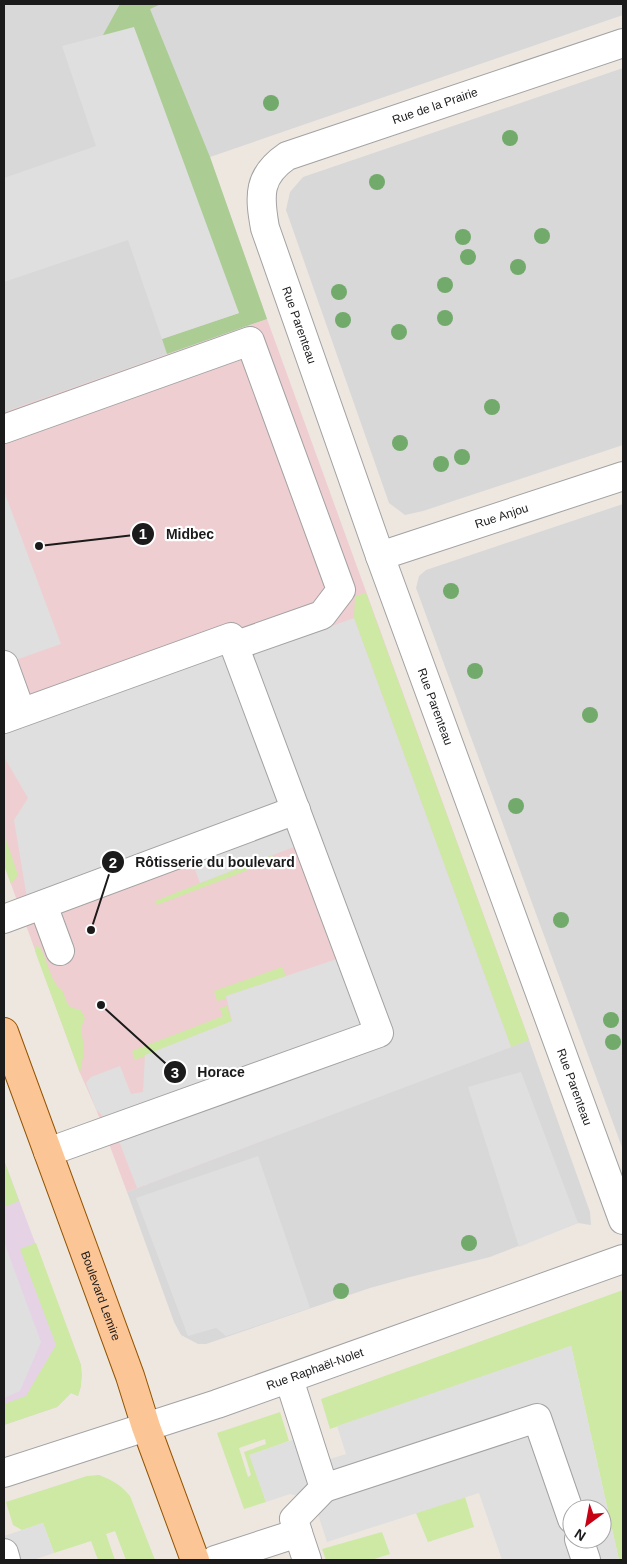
<svg xmlns="http://www.w3.org/2000/svg" width="627" height="1564" viewBox="0 0 627 1564" font-family="Arial,sans-serif">
<style>
.residential{fill:#d9d8d8}
.commercial{fill:#efced1}
.industrial{fill:#e6d2e5}
.grass{fill:#cde9a4;fill-rule:evenodd}
.forest{fill:#abcd94}
.parking{fill:#dfdfdf;fill-rule:evenodd}
.lines{fill:none;stroke-linecap:round;stroke-linejoin:round}
.minor-casing{stroke:#a2a2a2;stroke-width:30}
.major-casing{stroke:#925300;stroke-width:30}
.minor{stroke:#fff;stroke-width:28}
.major{stroke:#fcc596;stroke-width:28}
.tree{fill:#71aa6a}
.labels{text-anchor:middle;stroke-width:4.5;stroke-linejoin:round;paint-order:stroke}
.street-label{font-size:12px;fill:#1b1b1b;stroke:#fff}
.leader{fill:none;stroke:#1b1b1b;stroke-width:2}
.callout-dot{fill:#1b1b1b;stroke:#fff;stroke-width:2}
.mark-label{font-size:15px;text-anchor:middle;font-weight:bold;fill:#fff}
.callout-label{font-size:14px;text-anchor:middle;font-weight:bold;fill:#1b1b1b;stroke:#fff;stroke-width:4.5;stroke-linejoin:round;paint-order:stroke}
</style>
<rect width="100%" height="100%" fill="#ede7e0"/>
<path class="residential" d="M4,4H623V15L210,157L267,319L4,412Z
M623,68V445L423,511L405,515L389,503L286,210L290,192L303,177Z
M623,504V1150L416,588L419,576L426,570Z
M529,1040L590,1212L591,1225L578,1223L490,1257L410,1277L370,1288L206,1344H198L181,1335L174,1322L127,1192Z"/>
<path class="commercial" d="M267,319L529,1040L127,1192L96,1109L80,1073L4,865V412Z"/>
<path class="industrial" d="M4,1160L81,1365L82,1375L81,1386L78,1396L71,1393L57,1407L4,1425Z"/>
<path class="grass" d="M366,593L529,1040L511,1047L354,618L355,596Z
M4,834L18,875L11,884L4,865Z
M272,855L274,860L157,905L155,901Z
M35,946L40,947C46,958 50,976 56,984C56,985 62,990 62,990C67,999 65,1009 80,1009L85,1018C78,1030 84,1039 84,1051C83,1058 81,1066 80,1073L35,951Z
M282,967L286,976L226,996V999L217,1001L214,991Z
M227,1006L232,1021L135,1060L132,1051L223,1016L220,1008Z
M4,1160L19,1201L4,1207Z
M36,1243L81,1365V1386L78,1396L71,1393L57,1407L4,1425V1404L26,1396L56,1345L20,1249Z
M623,1290V1560H619L571,1346L330,1429L321,1399Z
M280,1412L289,1441L250,1455L266,1502L244,1509L217,1433ZM265,1439L266,1444L244,1452L251,1475L248,1477L239,1448Z
M99,1475C112,1480 121,1485 130,1496L155,1560H126L115,1531L106,1534L115,1560H98L91,1541L54,1553L43,1523L22,1530L13,1525L6,1502L87,1476Z
M465,1497L474,1527L428,1542L416,1513Z
M382,1532L390,1554L371,1560H326L322,1549Z"/>
<path class="forest" d="M120,4H161L150,9L210,157L267,319L167,354L162,339L239,313L103,35Z"/>
<path class="parking" d="M134,27L239,313L162,339L128,240L4,282V178L96,146L62,46Z
M4,491L61,644L4,664Z
M354,618L511,1047L137,1188L114,1128L96,1109L86,1083L91,1077L120,1066L131,1094L143,1092L145,1055L232,1021L226,996L349,955L307,842L200,883L188,851L29,910L14,820L28,798L4,757V719L231,637L240,659Z
M521,1072L578,1223L519,1247L468,1087Z
M258,1156L310,1308L226,1336L216,1328L188,1336L136,1198Z
M4,1242L41,1342L20,1391L4,1398Z
M571,1346L619,1560H502L479,1493L327,1542L313,1499L290,1494L266,1502L249,1455L307,1435L317,1463L346,1454L337,1426ZM572,1509H602V1539H572Z
M43,1523L54,1553L33,1560H4V1536Z"/>
<g class="lines">
<g class="minor-casing">
<g id="minor">
<path id="s1" d="M623,43L287,156C258,176 259,195 265,228L380,556L623,1220"/>
<path d="M4,429L250,341L341,590L322,615L234,646"/>
<path id="s2" d="M380,556L623,476"/>
<path d="M4,665L21,712"/>
<path d="M4,719L231,637L379,1033L48,1152"/>
<path d="M43,905L60,951"/>
<path d="M4,919L296,810"/>
<path d="M289,1379L324,1488L294,1519L298,1533"/>
<path id="s3" d="M4,1473L217,1404L623,1259"/>
<path d="M324,1488L537,1418L572,1519"/>
<path d="M579,1539L586,1560"/>
<path d="M4,1553L6,1560"/>
<path d="M215,1560L298,1533L307,1560"/>
</g>
</g>
<g class="major-casing">
<g id="major">
<path id="s4" d="M4,1032L130,1376L146,1427L195,1560"/>
</g>
</g>
<use href="#minor" class="minor"/>
<use href="#major" class="major"/>
</g>
<g class="tree">
<circle cx="271" cy="103" r="8"/>
<circle cx="510" cy="138" r="8"/>
<circle cx="377" cy="182" r="8"/>
<circle cx="542" cy="236" r="8"/>
<circle cx="463" cy="237" r="8"/>
<circle cx="468" cy="257" r="8"/>
<circle cx="518" cy="267" r="8"/>
<circle cx="445" cy="285" r="8"/>
<circle cx="339" cy="292" r="8"/>
<circle cx="445" cy="318" r="8"/>
<circle cx="343" cy="320" r="8"/>
<circle cx="399" cy="332" r="8"/>
<circle cx="492" cy="407" r="8"/>
<circle cx="400" cy="443" r="8"/>
<circle cx="462" cy="457" r="8"/>
<circle cx="441" cy="464" r="8"/>
<circle cx="451" cy="591" r="8"/>
<circle cx="475" cy="671" r="8"/>
<circle cx="590" cy="715" r="8"/>
<circle cx="516" cy="806" r="8"/>
<circle cx="561" cy="920" r="8"/>
<circle cx="611" cy="1020" r="8"/>
<circle cx="613" cy="1042" r="8"/>
<circle cx="469" cy="1243" r="8"/>
<circle cx="341" cy="1291" r="8"/>
</g>
<g class="labels">
<g class="street-label">
<text transform="translate(435 106) rotate(-19)" y="4">Rue de la Prairie</text>
<text dy="4" stroke="none"><textPath href="#s1" startOffset="539">Rue Parenteau</textPath></text>
<text dy="4" stroke="none"><textPath href="#s2" startOffset="128">Rue Anjou</textPath></text>
<text dy="4" stroke="none"><textPath href="#s1" startOffset="944">Rue Parenteau</textPath></text>
<text dy="4" stroke="none"><textPath href="#s1" startOffset="1349">Rue Parenteau</textPath></text>
<text dy="4" stroke="none"><textPath href="#s4" startOffset="281">Boulevard Lemire</textPath></text>
<text dy="4" stroke="none"><textPath href="#s3" startOffset="328">Rue Raphaël-Nolet</textPath></text>
</g>
</g>
<path class="leader" d="M39 546L143 534M91 930L113 862M101 1005L175 1072"/>
<g class="callout-dot">
<circle cx="39" cy="546" r="5"/>
<circle cx="91" cy="930" r="5"/>
<circle cx="101" cy="1005" r="5"/>
<circle cx="143" cy="534" r="12"/>
<circle cx="113" cy="862" r="12"/>
<circle cx="175" cy="1072" r="12"/>
</g>
<g class="mark-label">
<text x="143" y="539">1</text>
<text x="113" y="868">2</text>
<text x="175" y="1078">3</text>
</g>
<g class="callout-label">
<text x="190" y="539">Midbec</text>
<text x="215" y="867">Rôtisserie du boulevard</text>
<text x="221" y="1077">Horace</text>
</g>
<rect width="627" height="1564" fill="none" stroke="#1b1b1b" stroke-width="10"/>
<g transform="translate(587 1524) rotate(212)"><circle r="24" fill="#ffffff" stroke="#a4a4a4"/>
<path d="M0-4L9 19L0 12L-9 19Z" fill="#c60015"/>
<text y="-8" font-size="14" font-weight="bold" text-anchor="middle" fill="#1b1b1b">N</text>
</g>
</svg>
